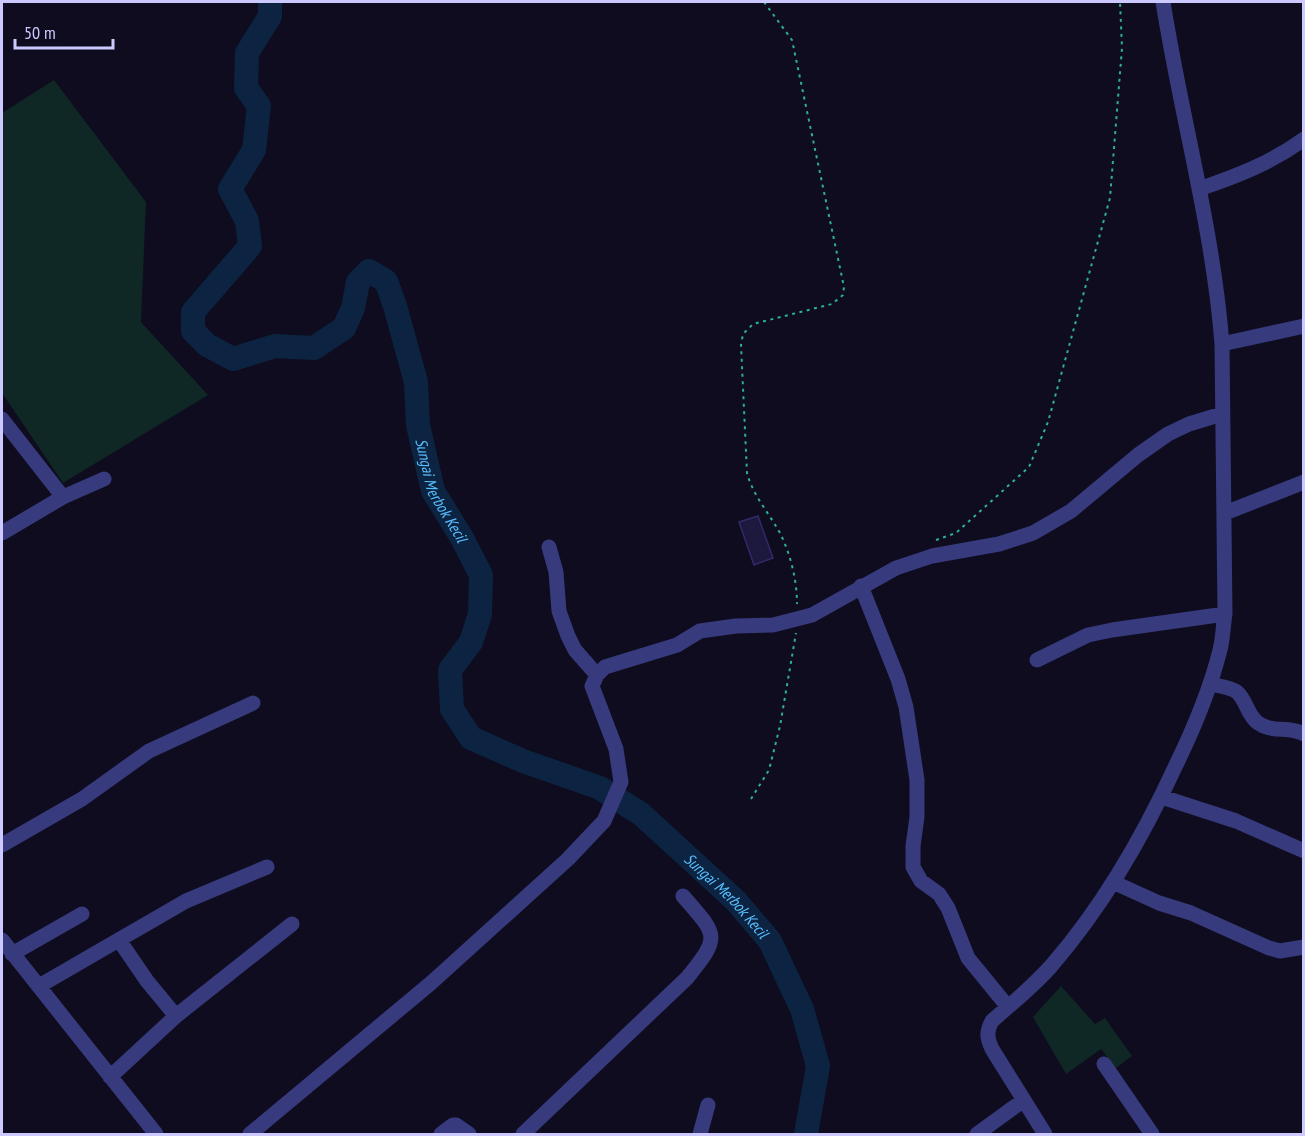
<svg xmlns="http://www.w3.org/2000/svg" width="1305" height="1136" viewBox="0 0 1305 1136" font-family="'PT Sans Narrow',sans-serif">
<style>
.green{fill:#0f2725}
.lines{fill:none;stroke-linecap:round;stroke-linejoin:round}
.river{stroke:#0c2442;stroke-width:24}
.building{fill:#1d183e;stroke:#322a6a;stroke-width:1.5}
.path{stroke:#2eae9c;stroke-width:2;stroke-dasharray:3 4.5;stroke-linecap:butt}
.minor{stroke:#373a7c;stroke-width:15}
.labels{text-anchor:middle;stroke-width:5;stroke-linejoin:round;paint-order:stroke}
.water-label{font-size:16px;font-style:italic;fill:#58befe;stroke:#0e0c1e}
</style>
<rect width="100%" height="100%" fill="#0e0c1e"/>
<path class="green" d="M54,80L146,202L141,322L208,395L63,483L2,393V113Z
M1061,986L1095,1024L1105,1018L1132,1056L1116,1068L1101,1049L1066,1074L1033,1017Z"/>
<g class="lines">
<path class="river" id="s1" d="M270,2V16L247,53L246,88L259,106L254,150L230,189L247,221L250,246L193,312V331L207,345L233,359L275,346L314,348L344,328L353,308L358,282L369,271L386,281L395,306L416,382L418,425L433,491L462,538L481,575L480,614L471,642L450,670L452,709L471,738L523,761L600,788L641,814L735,900L770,941L802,1009L818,1066L806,1134"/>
</g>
<path class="building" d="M758,516L773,558L754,565L739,522Z"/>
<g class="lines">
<path class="path" d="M764,2L792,40L844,287L843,295L832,304L753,324L743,334L741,345L747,473C753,496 770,514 781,535C791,556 797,581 797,604
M936,540L956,533L1029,467L1048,422L1110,198L1122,48L1120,2
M751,799L769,770L780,726L796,633"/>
<path class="minor" d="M1199,189C1237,176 1271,163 1304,139
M1222,344L1304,326
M2,419L63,497
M1225,513L1304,482
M2,533L63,497L104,479
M549,547L556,572L559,611L568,636L575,650L597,675
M861,586L898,679L906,707L917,780V817L913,846V867L921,881L939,894L948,908L968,958L1008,1007
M1037,660L1088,635L1112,630L1225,614
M1210,684C1219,686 1230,687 1237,692C1247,701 1247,715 1258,723C1272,733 1289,726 1304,734
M1162,797L1236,821L1304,851
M2,845L82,799L149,751L253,703
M1115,883L1159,903L1191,913L1269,948L1280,951L1304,947
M2,940L156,1134
M12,954L82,914
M39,986L186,901L267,867
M176,1016L292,924
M1104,1064L1152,1134
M110,1077L176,1016L147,981L119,940
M250,1134L431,983L568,859L604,821L621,782L616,749L592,686L597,675L605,667L677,645L700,631L736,626L773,625L812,615L896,568L932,556L999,544L1033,533L1071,511L1138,455L1168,434L1189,424L1222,414
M441,1134L453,1125H456L469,1134
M523,1134L687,978C721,936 718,936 683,896
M700,1134L708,1105
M977,1134L1024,1100
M1045,1134L992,1049C987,1038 986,1032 992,1021C1012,1003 1034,986 1052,965C1104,905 1143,837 1176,765C1194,728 1210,690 1220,650C1223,639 1223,626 1225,614L1222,344C1213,228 1181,116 1163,2"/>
</g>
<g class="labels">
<g class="water-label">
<text dy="6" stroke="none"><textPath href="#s1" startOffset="843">Sungai Merbok Kecil</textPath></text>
<text dy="6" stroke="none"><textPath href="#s1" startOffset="1420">Sungai Merbok Kecil</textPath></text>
</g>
</g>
<rect width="1305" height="1136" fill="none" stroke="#cbc9ff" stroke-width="6"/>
<path d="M15 39v9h98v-9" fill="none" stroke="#cbc9ff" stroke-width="3"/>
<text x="24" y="39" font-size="18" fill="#cbc9ff" stroke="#0e0c1e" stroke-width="4.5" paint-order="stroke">50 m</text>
</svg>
